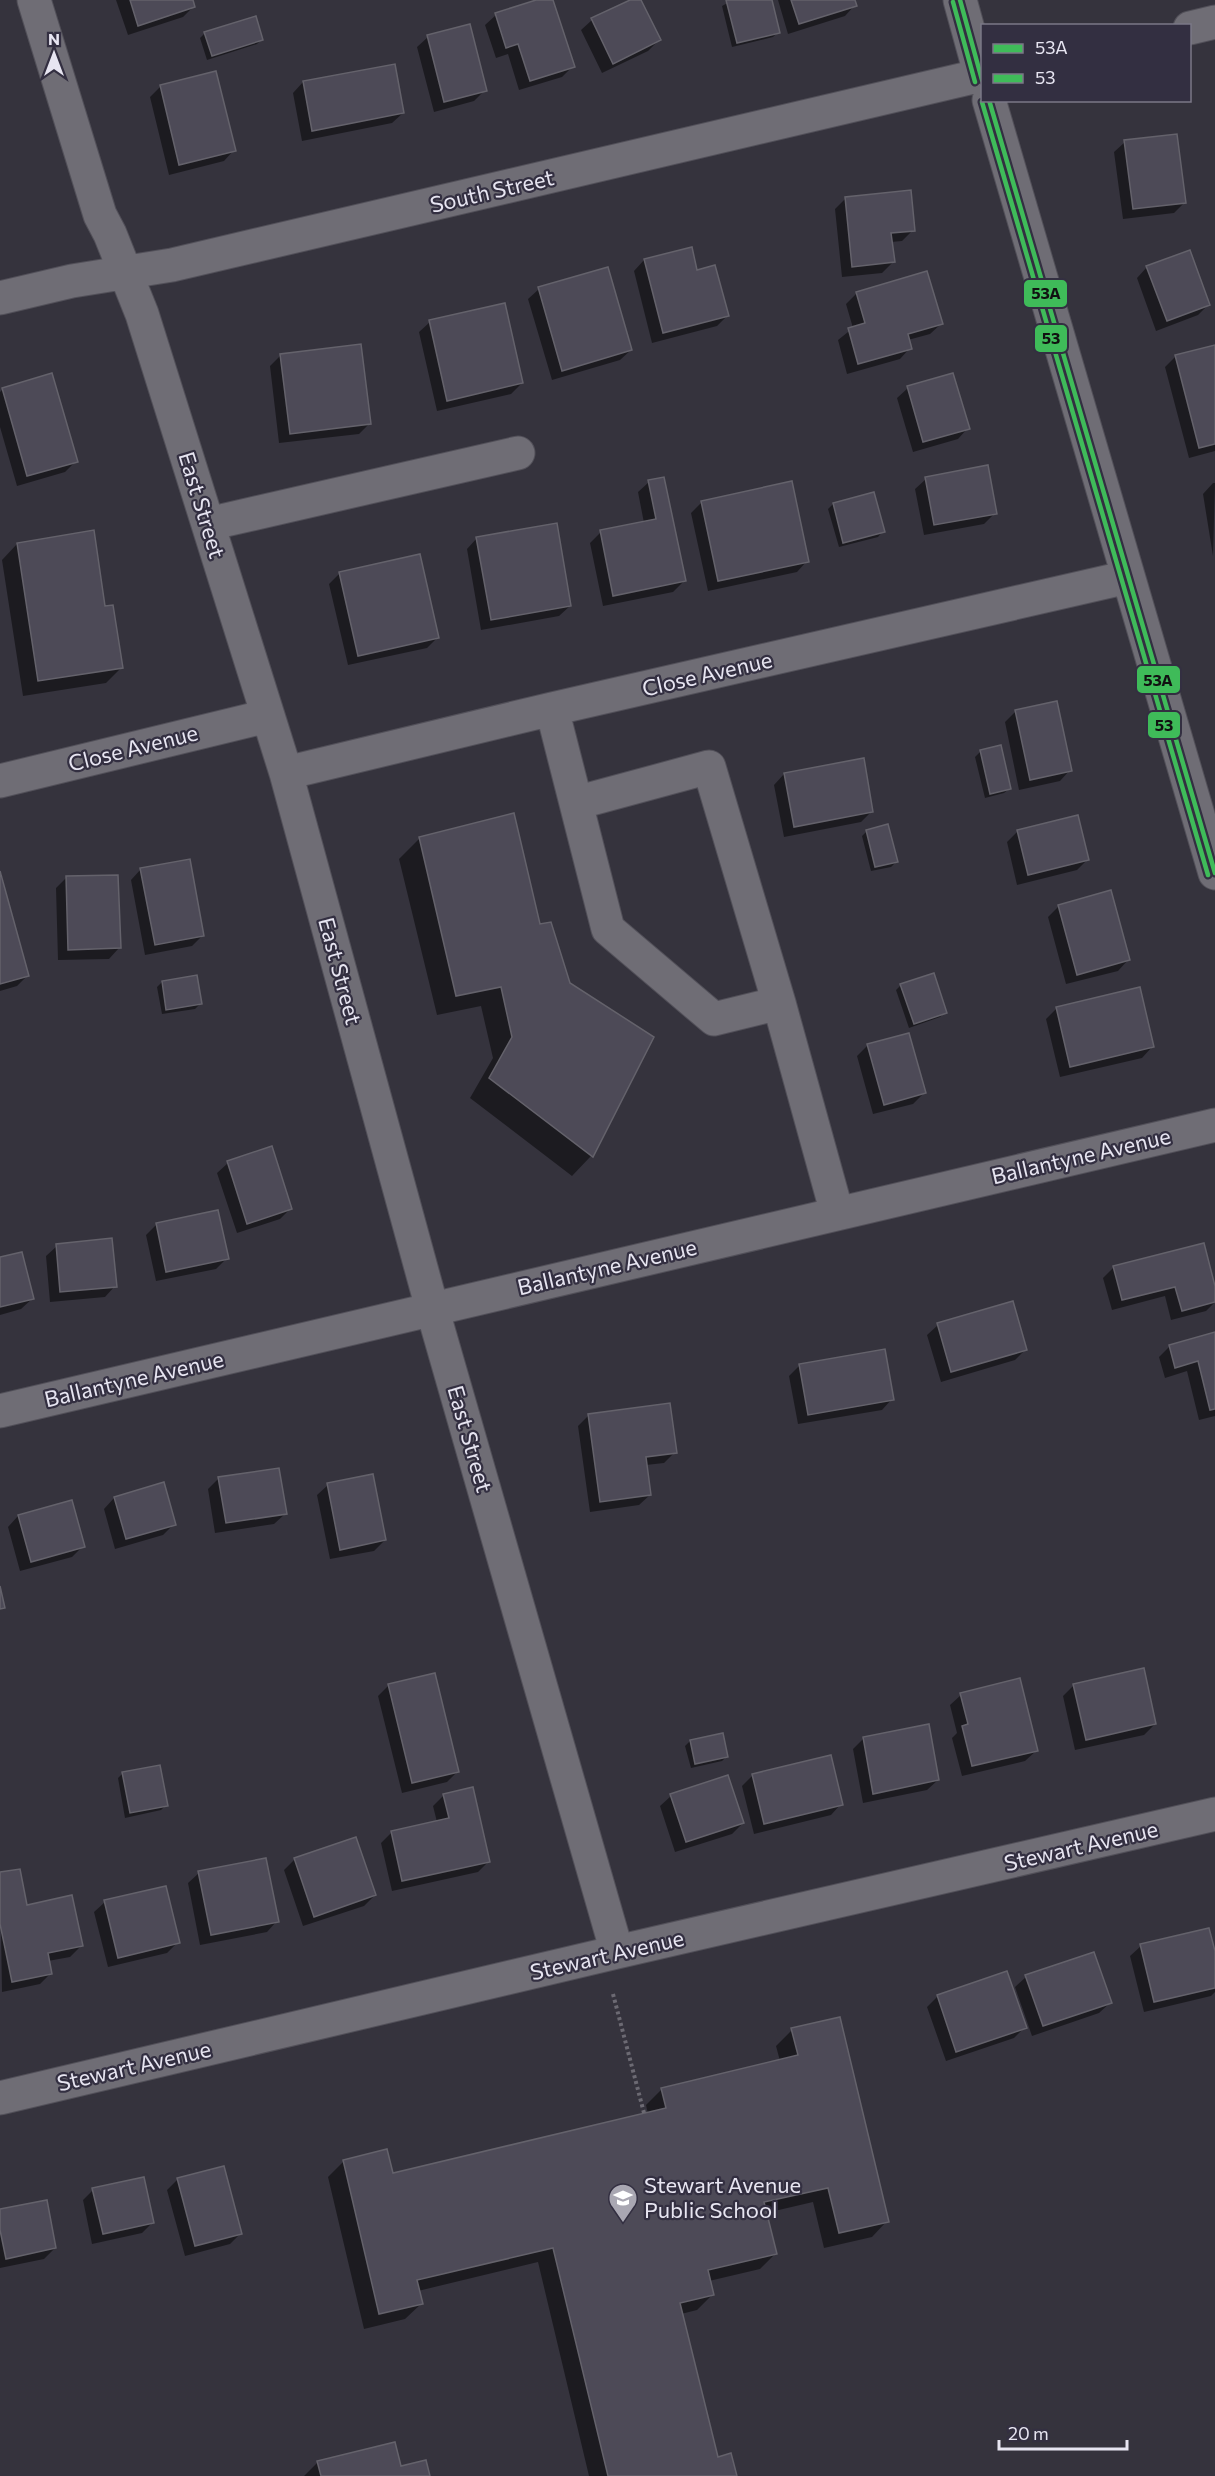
<svg xmlns="http://www.w3.org/2000/svg" width="1215" height="2476" viewBox="0 0 1215 2476" font-family="Commissioner,sans-serif">
<style>
.shadow{fill:#0007}
.building{fill:#4d4a57;stroke:#64626b;stroke-width:1.5}
.lines{fill:none;stroke-linecap:round;stroke-linejoin:round}
.minor-casing{stroke:#525059;stroke-width:35}
.path{stroke:#6c6a73;stroke-width:4;stroke-dasharray:3 3;stroke-linecap:butt}
.minor{stroke:#6f6d75;stroke-width:33}
.bus-1-casing{stroke:#332f41;stroke-width:9}
.bus-2-casing{stroke:#332f41;stroke-width:9}
.bus-1{stroke:#3fbb59;stroke-width:4.5}
.bus-2{stroke:#3fbb59;stroke-width:4.5}
.labels{text-anchor:middle;stroke-width:4.5;stroke-linejoin:round;paint-order:stroke}
.street-label{font-size:22px;fill:#e7e5f1;stroke:#332f41}
.poi-label{font-size:22px;fill:#e7e5f1;stroke:#332f41;text-anchor:start}
.line-badge{stroke:#332f41;stroke-width:2}
.pale-badge-label{font-size:16px;text-anchor:middle;font-weight:bold;fill:#111}
</style>
<rect width="100%" height="100%" fill="#35333d"/>
<path class="shadow" d="M116,0H191L193,7L183,17L128,35Z
M541,0H551L573,66L562,77L519,90L508,54L496,58L485,25L496,15Z
M634,0H639L659,40L648,51L602,73L581,30L592,20Z
M733,0H770L778,32L773,37L732,47L722,6Z
M778,0H853L855,5L845,16L788,34Z
M205,33L262,39L257,44L207,60L200,38Z
M428,37L485,90L474,101L434,112L417,47Z
M303,82L403,113L392,123L302,141L293,93Z
M161,86L234,150L224,161L169,175L150,97Z
M1125,142L1185,202L1174,213L1123,219L1114,152Z
M846,198L913,230L902,241L891,242L893,262L882,273L842,277L835,209Z
M644,260L696,271L727,316L717,326L652,343L634,271Z
M1147,267L1209,304L1198,315L1156,331L1137,278Z
M539,289L631,350L620,360L552,380L528,299Z
M857,293L941,324L930,334L908,340L910,348L900,359L847,374L838,340L853,328L846,304Z
M430,322L522,383L511,394L437,411L419,332Z
M1215,346V451L1189,458L1165,367L1176,356Z
M281,355L370,423L359,434L279,443L270,366Z
M908,388L968,428L958,439L913,452L897,398Z
M3,389L76,461L65,472L17,486L0,427V392Z
M926,479L995,513L984,524L924,535L915,489Z
M649,482L684,581L673,592L603,606L590,543L601,532L644,523L638,492Z
M1213,483H1215L1213,556L1203,494Z
M702,502L807,561L797,572L708,591L691,513Z
M833,504L883,531L878,537L839,547L828,509Z
M477,538L570,606L559,616L481,630L467,549Z
M17,544L104,608L122,667L106,683L23,696L2,560Z
M340,573L437,638L427,648L348,665L329,584Z
M1016,711L1070,770L1060,781L1019,790L1005,722Z
M980,752L1010,788L1004,793L985,798L975,757Z
M784,774L872,811L861,822L784,837L774,785Z
M867,831L896,862L891,867L871,871L862,836Z
M1018,831L1087,860L1077,870L1017,885L1007,842Z
M419,839L539,926L569,984L652,1037L591,1156L572,1176L470,1098L493,1058L481,1006L437,1015L399,859Z
M141,869L203,935L192,946L145,955L131,880Z
M1,873L27,976L17,986L0,991Z
M66,878L119,948L109,959L58,960L56,888Z
M1059,906L1128,960L1118,971L1066,984L1048,917Z
M162,982L200,1004L195,1009L162,1014L157,987Z
M901,985L945,1012L940,1017L909,1028L896,990Z
M1139,989L1152,1047L1142,1058L1060,1077L1046,1019L1056,1009Z
M868,1045L924,1093L913,1104L873,1114L857,1056Z
M271,1148L291,1208L280,1219L237,1233L217,1173L228,1163Z
M157,1224L227,1258L216,1269L156,1281L146,1235Z
M57,1246L115,1286L105,1297L50,1302L46,1256Z
M0,1259L32,1299L21,1309L0,1315Z
M1114,1267L1215,1293V1302L1206,1311L1171,1320L1165,1296L1112,1310L1103,1278Z
M938,1325L1025,1350L1015,1360L941,1382L927,1335Z
M1215,1334V1416L1199,1420L1187,1371L1165,1378L1159,1357L1170,1346Z
M800,1365L892,1399L882,1410L798,1424L789,1376Z
M589,1415L675,1452L664,1463L646,1465L650,1495L639,1505L590,1512L578,1426Z
M219,1478L285,1514L274,1524L215,1533L208,1489Z
M328,1485L385,1540L374,1551L330,1559L317,1495Z
M114,1498L174,1524L163,1535L115,1549L104,1509Z
M18,1516L83,1546L72,1557L20,1571L8,1527Z
M389,1685L458,1771L447,1782L402,1793L378,1696Z
M1074,1685L1155,1724L1144,1735L1075,1750L1063,1696Z
M961,1695L1036,1751L1025,1761L962,1776L952,1738L957,1733L950,1705Z
M864,1738L938,1780L927,1790L863,1803L853,1749Z
M690,1741L727,1756L722,1761L691,1768L685,1746Z
M123,1773L166,1805L161,1810L125,1818L118,1778Z
M753,1775L841,1804L831,1815L754,1834L742,1786Z
M444,1795L489,1861L478,1872L392,1891L381,1843L392,1832L437,1822L433,1806Z
M671,1796L743,1823L732,1834L675,1852L660,1806Z
M295,1859L375,1895L364,1906L303,1926L284,1870Z
M199,1873L277,1921L267,1932L200,1945L188,1883Z
M0,1874L26,1906L81,1946L70,1957L48,1961L51,1973L40,1984L2,1992Z
M105,1902L178,1942L167,1953L108,1967L94,1912Z
M1141,1946L1215,1958V1992L1211,1996L1144,2012L1130,1956Z
M1026,1977L1110,2003L1099,2013L1032,2036L1015,1987Z
M938,1996L1025,2027L1014,2038L946,2061L927,2007Z
M792,2030L887,2221L872,2237L824,2248L813,2202L766,2213L775,2254L760,2269L709,2281L712,2295L697,2310L681,2314L716,2459L735,2476H589L538,2262L418,2291L421,2304L405,2319L364,2329L328,2177L344,2161L392,2175L648,2114L646,2105L662,2089L780,2061L776,2046Z
M178,2179L240,2234L230,2244L185,2256L167,2190Z
M93,2190L153,2222L142,2233L92,2244L83,2200Z
M0,2211L55,2248L44,2259L0,2268Z
M318,2462L400,2467L429,2476H304Z"/>
<path class="building" d="M130,0H193L195,7L138,26Z
M536,0H553L575,67L530,81L518,44L506,48L495,13Z
M630,0H641L661,40L613,64L591,18Z
M726,0H772L780,33L737,43Z
M791,0H855L857,6L799,24Z
M256,16L263,40L212,56L204,32Z
M470,24L487,91L444,102L427,35Z
M395,64L404,113L312,131L303,81Z
M216,71L236,151L179,165L160,85Z
M1177,134L1186,203L1133,209L1124,140Z
M911,190L915,231L891,233L895,262L852,267L845,197Z
M692,247L697,270L715,265L729,316L663,333L644,259Z
M1190,250L1210,305L1167,321L1146,266Z
M608,267L632,350L562,371L538,287Z
M927,271L943,324L908,334L912,349L858,364L848,328L865,323L856,292Z
M505,303L523,383L447,401L429,320Z
M361,344L371,424L290,434L280,354Z
M1215,345V444L1199,448L1175,355Z
M52,373L78,462L27,476L2,388Z
M953,373L970,429L923,442L907,386Z
M988,465L997,514L934,525L925,477Z
M664,477L686,581L613,596L600,530L656,519L648,480Z
M792,481L809,562L718,581L701,501Z
M874,492L885,532L843,543L833,503Z
M557,523L571,606L491,620L476,537Z
M94,530L105,606L113,605L123,668L38,681L17,543Z
M420,554L439,638L358,656L339,572Z
M1057,701L1072,771L1030,780L1015,710Z
M1001,745L1011,789L990,794L980,750Z
M864,758L873,812L794,827L784,773Z
M514,813L540,924L551,922L570,983L654,1037L593,1157L489,1078L512,1037L501,987L456,996L419,837Z
M1078,815L1089,860L1028,875L1017,830Z
M888,824L898,862L875,867L866,830Z
M190,859L204,936L155,945L140,868Z
M0,871L29,976L0,984Z
M118,875L121,948L68,950L66,876Z
M1111,890L1130,960L1077,975L1058,905Z
M934,973L947,1013L914,1024L900,984Z
M197,975L202,1004L166,1010L162,981Z
M1140,987L1154,1047L1070,1067L1056,1007Z
M909,1033L926,1093L884,1105L867,1044Z
M272,1146L292,1209L247,1224L227,1161Z
M218,1210L229,1259L166,1272L156,1223Z
M112,1238L117,1287L60,1292L56,1244Z
M1204,1243L1215,1286V1302L1182,1311L1175,1287L1122,1300L1113,1266Z
M22,1252L34,1299L0,1307V1257Z
M1013,1301L1027,1350L951,1372L937,1323Z
M1215,1332V1409L1210,1410L1198,1361L1175,1368L1169,1345Z
M885,1349L894,1400L808,1415L799,1364Z
M670,1403L677,1453L646,1457L651,1495L600,1502L588,1414Z
M279,1468L287,1514L226,1523L218,1477Z
M373,1474L386,1540L340,1550L327,1483Z
M164,1482L176,1525L126,1539L114,1497Z
M72,1500L85,1547L31,1562L18,1515Z
M0,1586L5,1608L0,1609Z
M1144,1668L1156,1724L1086,1740L1073,1684Z
M435,1673L459,1772L412,1783L388,1684Z
M1020,1678L1038,1751L972,1766L962,1726L968,1724L960,1693Z
M929,1724L939,1780L873,1794L863,1737Z
M723,1733L728,1757L695,1764L690,1740Z
M831,1755L843,1805L764,1824L752,1774Z
M160,1765L168,1806L130,1813L122,1772Z
M728,1775L744,1823L686,1842L670,1794Z
M473,1787L490,1862L402,1881L391,1831L449,1818L443,1794Z
M356,1837L376,1895L314,1917L294,1858Z
M266,1858L279,1922L211,1935L198,1871Z
M20,1869L27,1905L72,1895L83,1946L48,1953L52,1974L12,1982L0,1924V1872Z
M166,1886L180,1943L118,1958L104,1900Z
M1209,1928L1215,1951V1988L1154,2002L1140,1944Z
M1094,1952L1112,2003L1043,2026L1025,1975Z
M1007,1971L1027,2028L956,2052L937,1995Z
M840,2017L889,2222L839,2233L828,2188L764,2202L777,2254L708,2270L714,2295L680,2303L718,2457L731,2453L737,2476H608L553,2248L417,2280L423,2304L379,2314L343,2160L387,2149L393,2173L666,2108L661,2088L798,2055L791,2028Z
M224,2166L242,2234L195,2246L177,2178Z
M144,2177L154,2223L103,2234L92,2188Z
M47,2200L56,2248L6,2259L0,2230V2209Z
M395,2442L401,2466L426,2460L430,2476H321L317,2461Z"/>
<g class="lines">
<g class="minor-casing">
<path id="minor" d="M34,0L100,215L110,234L142,314L286,773L432,1308L617,1952
M960,0L982,80
M1190,28L1215,22
M989,100L1215,873
M0,298L72,281L172,265L982,75
M208,524L518,453
M552,709L608,929L714,1019L779,1003L837,1213
M286,773L552,709L1128,577
M0,781L267,716
M576,803L709,767L779,1003
M0,1411L1215,1125
M0,2098L617,1952L1215,1814"/>
</g>
<path class="path" d="M613,1994L644,2113"/>
<use href="#minor" class="minor"/>
<g class="bus-1-casing">
<path id="bus-1" d="M960,0L982,80
M989,100L1215,873"/>
</g>
<g class="bus-2-casing">
<path id="bus-2" d="M953,2L975,82
M982,102L1208,875"/>
</g>
<use href="#bus-1" class="bus-1"/>
<use href="#bus-2" class="bus-2"/>
</g>
<defs>
<g id="school-pin" transform="scale(1.5)"><path d="M0 17L-7.5 6A9.5 9.5 0 1 1 7.5 6Z" fill="#a9a7b2" stroke="#332f41"/><path d="M0-5L7-2L0 1L-7-2ZM-4 1L0 2.5L4 1V4Q0 6-4 4Z" fill="#fff"/></g>
</defs>
<g fill-rule="evenodd">
<use href="#school-pin" x="623" y="2198"/>
</g>
<g class="labels">
<g class="street-label">
<text transform="translate(492 191) rotate(-13)" y="8">South Street</text>
<text transform="translate(202 505) rotate(73)" y="8">East Street</text>
<text transform="translate(707 674) rotate(-13)" y="8">Close Avenue</text>
<text transform="translate(133 748) rotate(-14)" y="8">Close Avenue</text>
<text transform="translate(340 971) rotate(75)" y="8">East Street</text>
<text transform="translate(1081 1156) rotate(-13)" y="8">Ballantyne Avenue</text>
<text transform="translate(607 1267) rotate(-13)" y="8">Ballantyne Avenue</text>
<text transform="translate(134 1379) rotate(-13)" y="8">Ballantyne Avenue</text>
<text transform="translate(470 1439) rotate(74)" y="8">East Street</text>
<text transform="translate(1081 1846) rotate(-13)" y="8">Stewart Avenue</text>
<text transform="translate(607 1955) rotate(-13)" y="8">Stewart Avenue</text>
<text transform="translate(134 2066) rotate(-13)" y="8">Stewart Avenue</text>
</g>
<g class="poi-label">
<text x="644" y="2193">Stewart Avenue<tspan x="644" dy="25">Public School</tspan></text>
</g>
</g>
<g class="line-badge">
<rect x="1023" y="279" width="45" height="29" rx="6" fill="#3fbb59"/>
<rect x="1034" y="324" width="34" height="29" rx="6" fill="#3fbb59"/>
<rect x="1136" y="665" width="45" height="29" rx="6" fill="#3fbb59"/>
<rect x="1147" y="711" width="34" height="28" rx="6" fill="#3fbb59"/>
</g>
<g class="pale-badge-label">
<text x="1046" y="299">53A</text>
<text x="1051" y="344">53</text>
<text x="1158" y="686">53A</text>
<text x="1164" y="731">53</text>
</g>
<rect x="981" y="24" width="210" height="78" fill="#332f41" stroke="#7b7887" stroke-width="1.5"/>
<rect x="993" y="44" width="30" height="9" fill="#3fbb59" stroke="#7b7887" stroke-width="1.5"/>
<text x="1035" y="54" font-size="18" fill="#e7e5f1">53A</text>
<rect x="993" y="74" width="30" height="9" fill="#3fbb59" stroke="#7b7887" stroke-width="1.5"/>
<text x="1035" y="84" font-size="18" fill="#e7e5f1">53</text>
<g transform="translate(54 54)" stroke="#332f41" stroke-width="4.5" paint-order="stroke">
<path d="M0-4.5L10 22L0 15L-10 22Z" fill="#e7e5f1"/>
<text y="-9" font-size="16" font-weight="bold" text-anchor="middle" fill="#e7e5f1">N</text>
</g>
<path d="M999 2440v9h128v-9" fill="none" stroke="#e7e5f1" stroke-width="3"/>
<text x="1008" y="2440" font-size="18" fill="#e7e5f1" stroke="#332f41" stroke-width="4.5" paint-order="stroke">20 m</text>
</svg>
